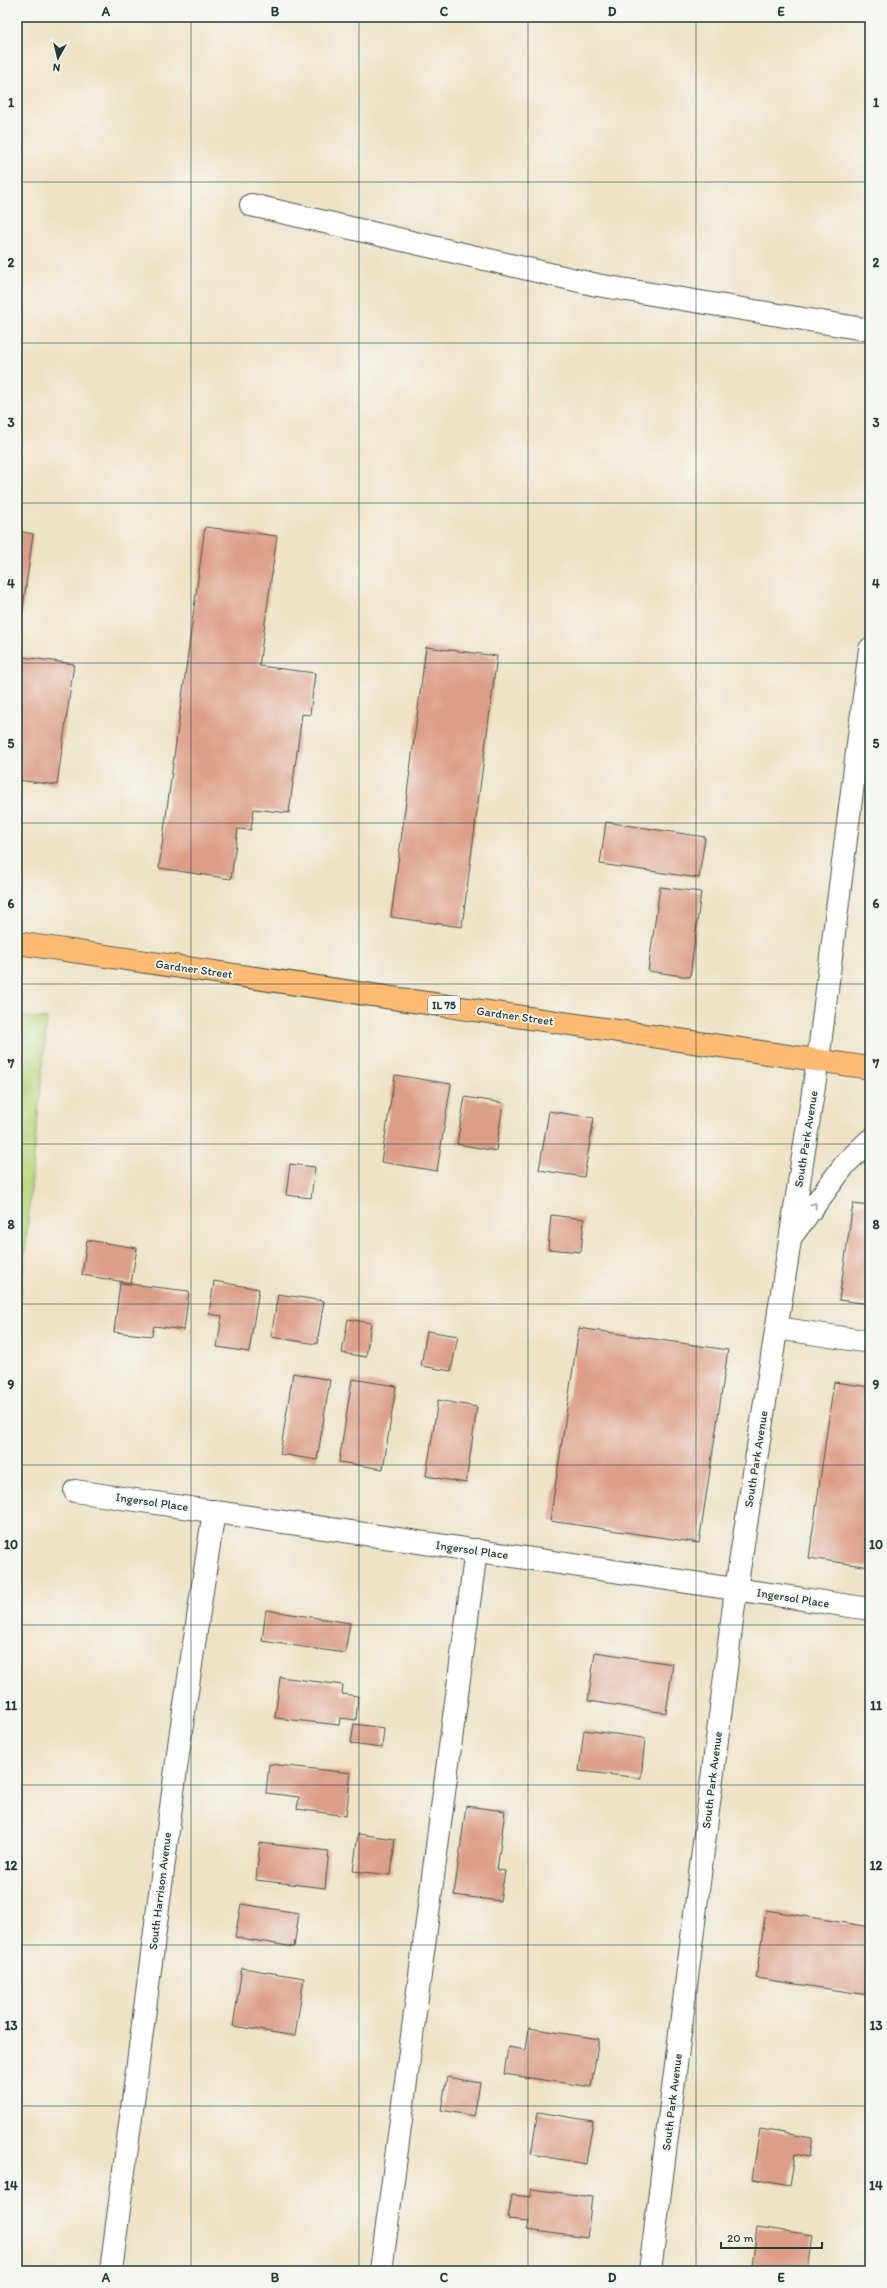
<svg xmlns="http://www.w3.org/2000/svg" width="887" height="2288" viewBox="0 0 887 2288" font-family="Itim,sans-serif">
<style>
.green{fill:#b8d47a;stroke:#6c8857}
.building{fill:#dc9e87}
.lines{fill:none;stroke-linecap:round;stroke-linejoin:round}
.minor-casing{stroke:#3e564a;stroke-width:24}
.major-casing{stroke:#3e564a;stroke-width:24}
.minor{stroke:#fff;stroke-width:22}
.major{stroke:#ffbb71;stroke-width:22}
.oneway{stroke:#8f9e9a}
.grid{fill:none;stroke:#1f3d34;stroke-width:1;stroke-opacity:0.55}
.labels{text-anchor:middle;stroke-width:3.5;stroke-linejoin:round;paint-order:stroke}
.shield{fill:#f6f6f2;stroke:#60746d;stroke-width:1}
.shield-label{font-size:11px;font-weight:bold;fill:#1f3d34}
.street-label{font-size:12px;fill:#1f3d34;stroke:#f6f6f2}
.neatline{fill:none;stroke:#1f3d34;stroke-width:1.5}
.grid-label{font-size:13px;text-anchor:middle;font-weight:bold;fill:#1f3d34}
</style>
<rect width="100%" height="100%" fill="#f6f6f2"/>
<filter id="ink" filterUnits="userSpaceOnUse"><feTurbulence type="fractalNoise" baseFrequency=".025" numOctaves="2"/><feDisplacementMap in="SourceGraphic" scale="8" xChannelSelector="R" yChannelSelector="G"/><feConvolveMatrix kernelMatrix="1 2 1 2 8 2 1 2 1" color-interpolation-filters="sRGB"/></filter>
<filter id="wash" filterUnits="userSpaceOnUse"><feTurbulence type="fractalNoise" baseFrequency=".012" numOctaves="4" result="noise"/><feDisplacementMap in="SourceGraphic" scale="16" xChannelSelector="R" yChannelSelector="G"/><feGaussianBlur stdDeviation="0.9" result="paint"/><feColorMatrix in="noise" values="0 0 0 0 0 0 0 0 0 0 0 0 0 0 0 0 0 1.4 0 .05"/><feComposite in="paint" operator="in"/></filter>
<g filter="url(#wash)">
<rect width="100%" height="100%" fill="#eee3c6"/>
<path class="green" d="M17,1016L47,1019L17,1336Z"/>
<g id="blocks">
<path class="building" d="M205,527L277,536L259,666L315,673L310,715L302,714L289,813L254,809L251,830L238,829L231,879L159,868Z
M17,531L33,534L18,645H17Z
M426,647L497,656L462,927L391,917Z
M17,656L74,664L57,785L17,780Z
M606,822L705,837L699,878L600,864Z
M660,887L701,892L690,977L648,971Z
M395,1075L451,1084L437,1171L381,1162Z
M465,1097L503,1103L496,1151L457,1144Z
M549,1111L594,1118L584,1177L539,1170Z
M290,1164L315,1167L311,1198L286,1195Z
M853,1204L870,1206V1304L839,1300Z
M551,1215L584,1219L581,1252L548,1249Z
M87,1240L137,1248L131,1283L82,1275Z
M214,1281L259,1289L249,1352L217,1347L222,1316L209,1314Z
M120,1283L189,1291L184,1330L154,1326L152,1336L114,1332Z
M278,1294L324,1301L317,1344L271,1337Z
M348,1319L371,1323L366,1357L342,1353Z
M579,1328L728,1350L699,1543L550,1521Z
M427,1331L458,1336L451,1371L421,1366Z
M293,1373L330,1380L317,1460L280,1454Z
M352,1379L396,1386L383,1469L339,1462Z
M834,1382L870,1387V1567L809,1558Z
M438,1400L477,1407L466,1483L426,1476Z
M266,1610L350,1623L345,1653L262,1641Z
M595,1652L673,1664L666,1713L588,1701Z
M280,1677L343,1685L342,1694L358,1696L356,1720L340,1718L339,1725L275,1718Z
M354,1724L384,1728L382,1748L351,1744Z
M584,1730L645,1738L641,1778L579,1771Z
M269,1764L351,1773L346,1816L297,1809L299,1797L266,1793Z
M466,1806L505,1811L497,1870L505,1871L500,1901L454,1895Z
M358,1834L395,1839L391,1875L353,1871Z
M260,1843L329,1851L325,1888L256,1880Z
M241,1904L299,1913L294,1947L235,1937Z
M766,1910L870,1927L869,1995L756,1978Z
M242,1968L304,1978L295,2036L233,2026Z
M529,2028L599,2039L591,2087L504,2074L508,2047L526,2050Z
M447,2077L480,2083L474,2116L441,2110Z
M538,2112L593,2121L586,2164L531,2154Z
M760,2129L812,2138L809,2157L795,2154L790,2186L752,2179Z
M531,2189L592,2197L587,2238L527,2230L529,2221L508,2219L512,2195L531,2197Z
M757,2227L813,2235L808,2271H783L752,2266Z"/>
</g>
</g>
<g filter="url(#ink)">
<use href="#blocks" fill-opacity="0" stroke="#3e564a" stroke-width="1"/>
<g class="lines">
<g class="minor-casing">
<path id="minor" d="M251,205L597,285L870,330
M793,1234L846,1163L870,1140
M777,1328L870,1342
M75,1491L870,1609
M111,2271L180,1738L214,1511
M381,2271L476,1550
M650,2271L736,1589L818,1060L870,649"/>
</g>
<g class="major-casing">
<path id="major" d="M17,943L870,1068"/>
</g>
<use href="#minor" class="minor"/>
<use href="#major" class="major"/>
</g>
<defs><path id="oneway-chevron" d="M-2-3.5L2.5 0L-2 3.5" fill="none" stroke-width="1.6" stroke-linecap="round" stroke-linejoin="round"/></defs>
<use class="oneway" href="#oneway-chevron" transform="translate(814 1205) rotate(-53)"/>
</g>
<path class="grid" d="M191,17V2271M359,17V2271M528,17V2271M696,17V2271M17,182H870M17,343H870M17,503H870M17,663H870M17,823H870M17,984H870M17,1144H870M17,1304H870M17,1465H870M17,1625H870M17,1785H870M17,1945H870M17,2106H870"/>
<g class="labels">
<rect class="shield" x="428" y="996" width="32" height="18" rx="3"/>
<g class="shield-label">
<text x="444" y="1009">IL 75</text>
</g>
<g class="street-label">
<text transform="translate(194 969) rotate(8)" y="4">Gardner Street</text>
<text transform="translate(515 1016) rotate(8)" y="4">Gardner Street</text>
<text transform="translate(806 1139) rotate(-81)" y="4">South Park Avenue</text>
<text transform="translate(756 1459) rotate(-81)" y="4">South Park Avenue</text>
<text transform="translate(152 1502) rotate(8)" y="4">Ingersol Place</text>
<text transform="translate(472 1550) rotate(8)" y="4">Ingersol Place</text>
<text transform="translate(793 1598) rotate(9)" y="4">Ingersol Place</text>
<text transform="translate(712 1780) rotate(-83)" y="4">South Park Avenue</text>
<text transform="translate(160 1891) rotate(-83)" y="4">South Harrison Avenue</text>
<text transform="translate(672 2102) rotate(-83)" y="4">South Park Avenue</text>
</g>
</g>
<rect width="887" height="2288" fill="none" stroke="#f6f6f2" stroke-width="44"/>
<g transform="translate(58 58) rotate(188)" stroke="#f6f6f2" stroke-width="3" paint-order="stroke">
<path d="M0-3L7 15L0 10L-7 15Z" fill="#1f3d34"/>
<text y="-6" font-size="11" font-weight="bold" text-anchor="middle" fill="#1f3d34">N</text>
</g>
<path d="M721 2242v6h101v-6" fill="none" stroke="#1f3d34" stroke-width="2"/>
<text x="727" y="2242" font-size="12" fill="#1f3d34" stroke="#f6f6f2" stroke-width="3" paint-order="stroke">20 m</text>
<rect x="22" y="22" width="843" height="2244" class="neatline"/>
<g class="grid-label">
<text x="106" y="16">A</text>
<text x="275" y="16">B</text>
<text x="444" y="16">C</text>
<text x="612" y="16">D</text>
<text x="781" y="16">E</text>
<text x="11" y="107">1</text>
<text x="876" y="107">1</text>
<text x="11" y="267">2</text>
<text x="876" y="267">2</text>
<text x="11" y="427">3</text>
<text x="876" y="427">3</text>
<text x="11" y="588">4</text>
<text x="876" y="588">4</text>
<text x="11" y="748">5</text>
<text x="876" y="748">5</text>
<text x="11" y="908">6</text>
<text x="876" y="908">6</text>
<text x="11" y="1068">7</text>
<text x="876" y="1068">7</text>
<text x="11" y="1229">8</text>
<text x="876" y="1229">8</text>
<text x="11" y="1389">9</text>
<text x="876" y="1389">9</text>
<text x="11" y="1549">10</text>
<text x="876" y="1549">10</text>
<text x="11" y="1710">11</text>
<text x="876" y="1710">11</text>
<text x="11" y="1870">12</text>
<text x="876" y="1870">12</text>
<text x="11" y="2030">13</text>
<text x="876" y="2030">13</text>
<text x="11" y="2190">14</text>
<text x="876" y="2190">14</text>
<text x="106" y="2282">A</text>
<text x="275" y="2282">B</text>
<text x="444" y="2282">C</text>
<text x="612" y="2282">D</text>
<text x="781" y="2282">E</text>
</g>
</svg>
